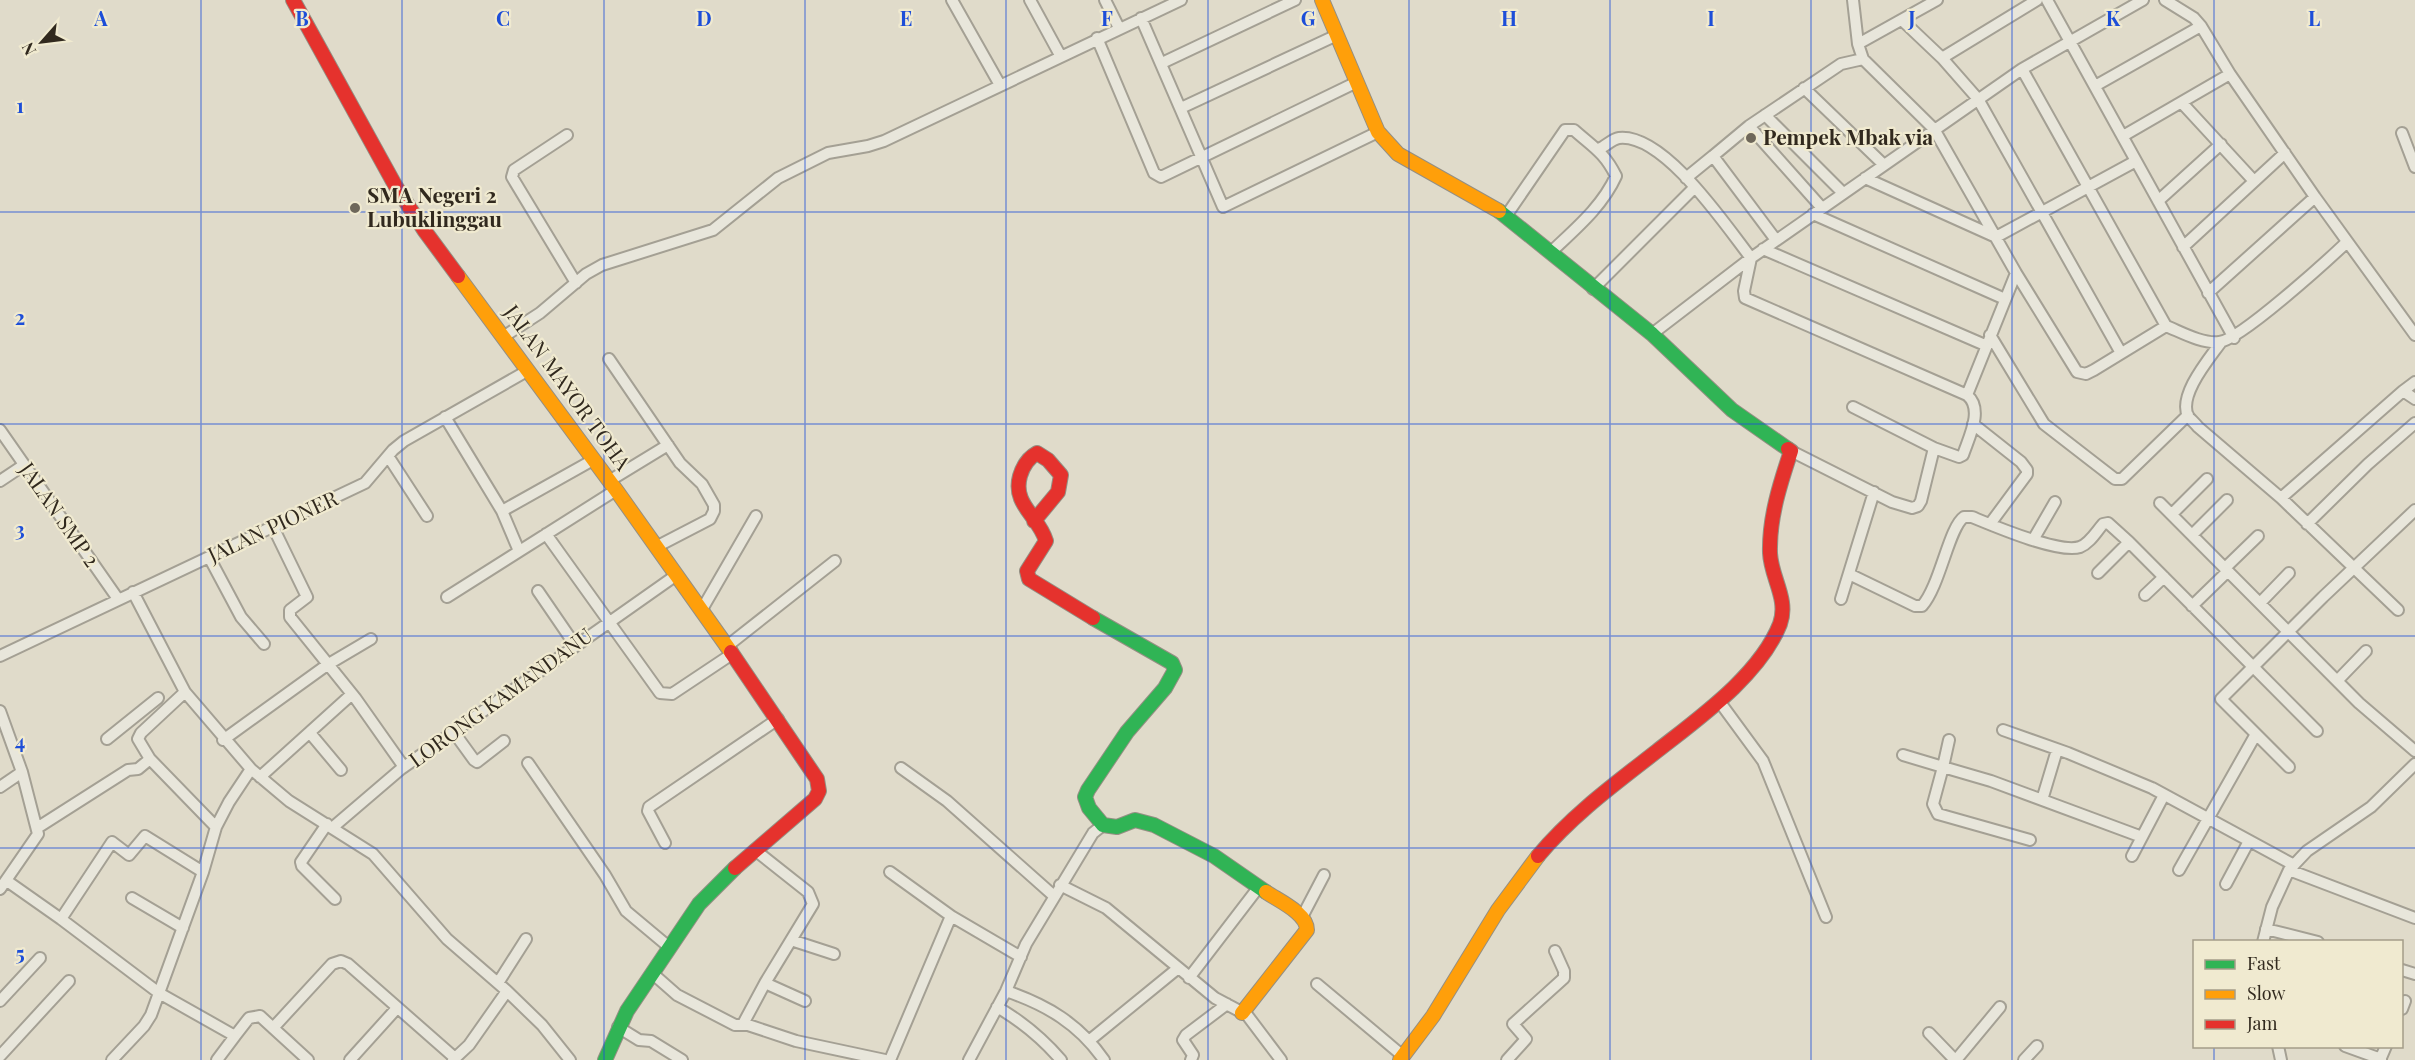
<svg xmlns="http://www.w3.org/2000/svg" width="2415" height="1060" viewBox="0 0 2415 1060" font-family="'Playfair Display',serif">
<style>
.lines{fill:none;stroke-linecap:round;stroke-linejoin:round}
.street-casing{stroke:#a4a094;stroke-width:14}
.fast-casing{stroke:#948f83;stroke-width:16}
.slow-casing{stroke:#948f83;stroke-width:16}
.jam-casing{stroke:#948f83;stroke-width:16}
.street{stroke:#e8e6db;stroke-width:10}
.fast{stroke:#30b455;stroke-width:14}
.slow{stroke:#ff9f0a;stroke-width:14}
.jam{stroke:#e5322d;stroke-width:14}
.grid{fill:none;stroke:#1d4ed8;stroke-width:1.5;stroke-opacity:0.55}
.poi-dot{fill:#6e675a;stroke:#f0ead0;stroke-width:2}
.labels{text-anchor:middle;stroke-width:4.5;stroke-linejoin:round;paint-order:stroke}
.poi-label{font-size:21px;font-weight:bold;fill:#31291e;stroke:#f0ead0;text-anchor:start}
.street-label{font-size:21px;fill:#31291e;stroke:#f0ead0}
.grid-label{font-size:20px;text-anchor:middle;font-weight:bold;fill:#1d4ed8;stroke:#f0ead0;stroke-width:4.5;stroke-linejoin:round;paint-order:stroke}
</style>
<rect width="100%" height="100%" fill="#e0dbca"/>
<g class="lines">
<g class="street-casing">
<path id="street" d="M952,0L1000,85
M1030,0L1060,55
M1105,0L1119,28
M1853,0L1858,44L1863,59L1934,129L2016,273L2077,372L2086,374L2094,370L2166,326
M2047,0L2234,338
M2165,0L2194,18L2201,26L2230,74L2315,197L2415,335
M1141,18L1223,207L1378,132
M1903,21L1942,58L1978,99L2121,353
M1097,38L1154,173L1161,177L1357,82
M1858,44L1937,0
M1942,58L2037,0
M1162,63L1295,0
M2022,69L2166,326C2181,332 2202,344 2219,342C2239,341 2328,260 2347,242
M2095,86L2201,26
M1804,88L1884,165
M2182,103L2254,181
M1181,108L1337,35
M1765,115L1843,193
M1749,126L1822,208
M2402,133L2415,167
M567,135L514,170L512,177L576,283
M2123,136L2230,74
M1599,149C1606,146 1612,139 1619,138C1664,133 1726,226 1751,258L1652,334
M1686,178L1713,156
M1865,178L1996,237L2136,161
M2158,201L2221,144
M1813,214L2005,299
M1506,216L1565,130H1574C1593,147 1604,152 1616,176C1602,207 1575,229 1551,252
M1776,240L1713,156L1749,126L1841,64L1863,59
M2183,247L2285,153
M1763,249L1985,345
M1593,289L1694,188
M2208,293L2315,197
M1990,335L2044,424L2115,479H2122L2188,415
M503,337L540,313L586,274L602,265L713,230L778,178L828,153L868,146L884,141L1181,0
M2221,342C2209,359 2178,395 2188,416C2190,419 2195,423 2198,427L2281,498L2398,610
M609,359L680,463L702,484L714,505V511L710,519L656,547
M2403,391L2415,382
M1967,395L2016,273
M1853,407L1934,448L1959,457L1963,455C1969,437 1984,409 1967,395L1745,298L1744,291L1751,258L2022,69L2143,0
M445,417L502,511L519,551
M1973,424L2021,462L2027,470V474L1990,524
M0,430L118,599
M1791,451L1892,502L1912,508L1918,506L1921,501L1934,448
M388,456L427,516
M0,481L24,465
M609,481L668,445
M2281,498L2403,391L2415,399
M2160,503L2359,703L2415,751
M502,511L593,460
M2172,514L2207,479
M2307,524L2368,464L2415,423
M273,527L307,597L290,610V617L356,699L404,767
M546,534L660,693L672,694L732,654
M2192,535L2227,500
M2033,540L2055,502
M209,557L241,617L264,644
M2225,568L2258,536
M2098,573L2129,542
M1849,574L1915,606H1922C1940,586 1949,527 1964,517H1972C1994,526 2059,554 2080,547C2090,543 2096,532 2103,524L2108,523L2129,542L2317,731
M538,591L575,645
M133,592L185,692L251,769L289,801L373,854L447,939L507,991L542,1025L570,1060
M2145,595L2164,577
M447,597L616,490
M1841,599L1874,492
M2260,603L2289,573
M2192,606L2228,571
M701,611L756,516
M726,647L835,561
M0,656L365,483L393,450L404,441L527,371
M2337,681L2366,651
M185,692L141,733L138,739L150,759L216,827
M1719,701L1763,761L1826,917
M0,711L22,772L38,834L0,889
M2003,730L2068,753L2152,788L2294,865
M453,731L474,760L477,762L504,741
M310,733L341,770
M107,739L158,698
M223,740L327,665L371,639
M1903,755L1943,767L1949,740
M528,763L605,875L626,911L669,947
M2289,767L2221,699L2323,597L2415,510
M901,768L947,801L1054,896
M260,777L352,694
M0,787L22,772
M2042,800L2057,750
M327,824L301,862L302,866L335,899
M37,828L128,770L138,769L150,759
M332,828L401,769L675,576
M2030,840L1938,814L1933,804L1943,767L1991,781L2142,837
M665,843L648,811L649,807L778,719
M2132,856L2164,795
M2179,870L2256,734
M2289,870L2415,918
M890,872L951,916
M7,881L61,919L159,993L235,1036L249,1018L260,1016L308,1060
M2226,884L2249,841
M1060,885L1106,908L1215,998L1247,1015L1281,1060
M132,898L183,928
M1302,917L1324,875
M61,919L112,842L129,855L145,836L203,872
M2266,929L2318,942
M791,940L834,954
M2263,942L2272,907L2289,870L2307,851L2371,807L2415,764
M2402,970L2415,974
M652,973L677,995L735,1025H748L796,1041L885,1060
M1189,978L1258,888
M498,983L526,939
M765,983L805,1001
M1317,984L1403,1056
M1006,991C1047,1005 1079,1024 1104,1060
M0,1001L40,958
M997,1007C1023,1022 1042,1038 1061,1060
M2402,1009L2405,1001
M743,1024L765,983L813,904L808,892L755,850
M618,1027L639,1040L651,1041L682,1060
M273,1028L332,964L341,961L348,964L455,1058
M1929,1033L1955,1060
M1090,1040L1177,969
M2278,1046L2281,1060
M2345,1046L2381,1059
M0,1056L69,981
M112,1060L144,1026L151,1015L203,872L216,827L229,802L251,769
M217,1060L235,1036
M350,1060L397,1008
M453,1060L469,1045L507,991
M890,1060L951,916L1021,957
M969,1060L1006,991L1026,944L1093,833L1103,825
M1191,1060L1193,1055L1183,1040L1186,1035L1227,1004
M1507,1060L1526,1039L1513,1024L1564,978V971L1555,951
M1956,1060L2000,1007
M2024,1060L2037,1046
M2380,1060L2386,1046"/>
</g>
<g class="fast-casing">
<path id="fast" d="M1499,211L1652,334L1732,410L1788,449
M1093,618L1172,663L1175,670L1165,688L1127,732L1088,790L1085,797L1089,808L1103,825L1117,827L1135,820L1154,825L1214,856L1266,892
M605,1060L627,1011L699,904L735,868"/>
</g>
<g class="slow-casing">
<path id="slow" d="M1322,0L1378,132L1398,154L1499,211
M458,276L616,490L731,652
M1242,1013L1307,930C1307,913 1279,901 1266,892
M1400,1060L1433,1016L1498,910L1538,856"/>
</g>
<g class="jam-casing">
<path id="jam" d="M293,0L395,185L424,230L458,276
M1034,521L1058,492L1061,475L1048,460L1037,453C1028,458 1023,466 1020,476C1012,505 1039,516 1046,541L1027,571L1029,579L1093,618
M731,652L817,779L819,791L815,799L735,868
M1538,856C1572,815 1616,783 1657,751C1699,718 1760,675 1780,624C1789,599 1771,578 1770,553C1769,518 1780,484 1791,451L1788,449"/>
</g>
<use href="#street" class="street"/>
<use href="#fast" class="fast"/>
<use href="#slow" class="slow"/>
<use href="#jam" class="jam"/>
</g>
<path class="grid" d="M201,0V1060M402,0V1060M604,0V1060M805,0V1060M1006,0V1060M1208,0V1060M1409,0V1060M1610,0V1060M1811,0V1060M2012,0V1060M2214,0V942M0,212H2415M0,424H2415M0,636H2415M0,848H2415M2214,1046V1060"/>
<g class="poi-dot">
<circle cx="1751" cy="138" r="6"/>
<circle cx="355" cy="208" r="6"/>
</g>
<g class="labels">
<g class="poi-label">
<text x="1763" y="145">Pempek Mbak via</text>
<text x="367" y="203">SMA Negeri 2<tspan x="367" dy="24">Lubuklinggau</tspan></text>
</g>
<g class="street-label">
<text transform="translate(567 388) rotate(54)" y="7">JALAN MAYOR TOHA</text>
<text transform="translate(59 515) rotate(55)" y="7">JALAN SMP 2</text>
<text transform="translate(273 527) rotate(-25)" y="7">JALAN PIONER</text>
<text transform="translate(501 698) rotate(-36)" y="7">LORONG KAMANDANU</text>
</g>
</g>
<g class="grid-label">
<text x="101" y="26">A</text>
<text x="302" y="26">B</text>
<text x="503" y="26">C</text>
<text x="704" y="26">D</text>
<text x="906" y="26">E</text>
<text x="1107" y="26">F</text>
<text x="1308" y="26">G</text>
<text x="1509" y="26">H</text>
<text x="1711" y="26">I</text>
<text x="1912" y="26">J</text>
<text x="2113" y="26">K</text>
<text x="2314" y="26">L</text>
<text x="20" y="113">1</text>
<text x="20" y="325">2</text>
<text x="20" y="537">3</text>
<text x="20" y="749">4</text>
<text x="20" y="961">5</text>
</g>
<rect x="2193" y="940" width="210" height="108" fill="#f0ead0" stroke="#a49d89" stroke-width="1.5"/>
<rect x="2205" y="960" width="30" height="9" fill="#30b455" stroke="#a49d89" stroke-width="1.5"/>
<text x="2247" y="970" font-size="18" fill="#31291e">Fast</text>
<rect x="2205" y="990" width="30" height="9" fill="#ff9f0a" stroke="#a49d89" stroke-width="1.5"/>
<text x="2247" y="1000" font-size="18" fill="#31291e">Slow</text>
<rect x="2205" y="1020" width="30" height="9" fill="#e5322d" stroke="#a49d89" stroke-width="1.5"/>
<text x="2247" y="1030" font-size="18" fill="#31291e">Jam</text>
<g transform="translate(42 42) rotate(242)" stroke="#f0ead0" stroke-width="4.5" paint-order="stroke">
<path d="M0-4.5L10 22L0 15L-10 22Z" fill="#31291e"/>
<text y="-9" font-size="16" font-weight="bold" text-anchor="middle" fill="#31291e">N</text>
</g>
</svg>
